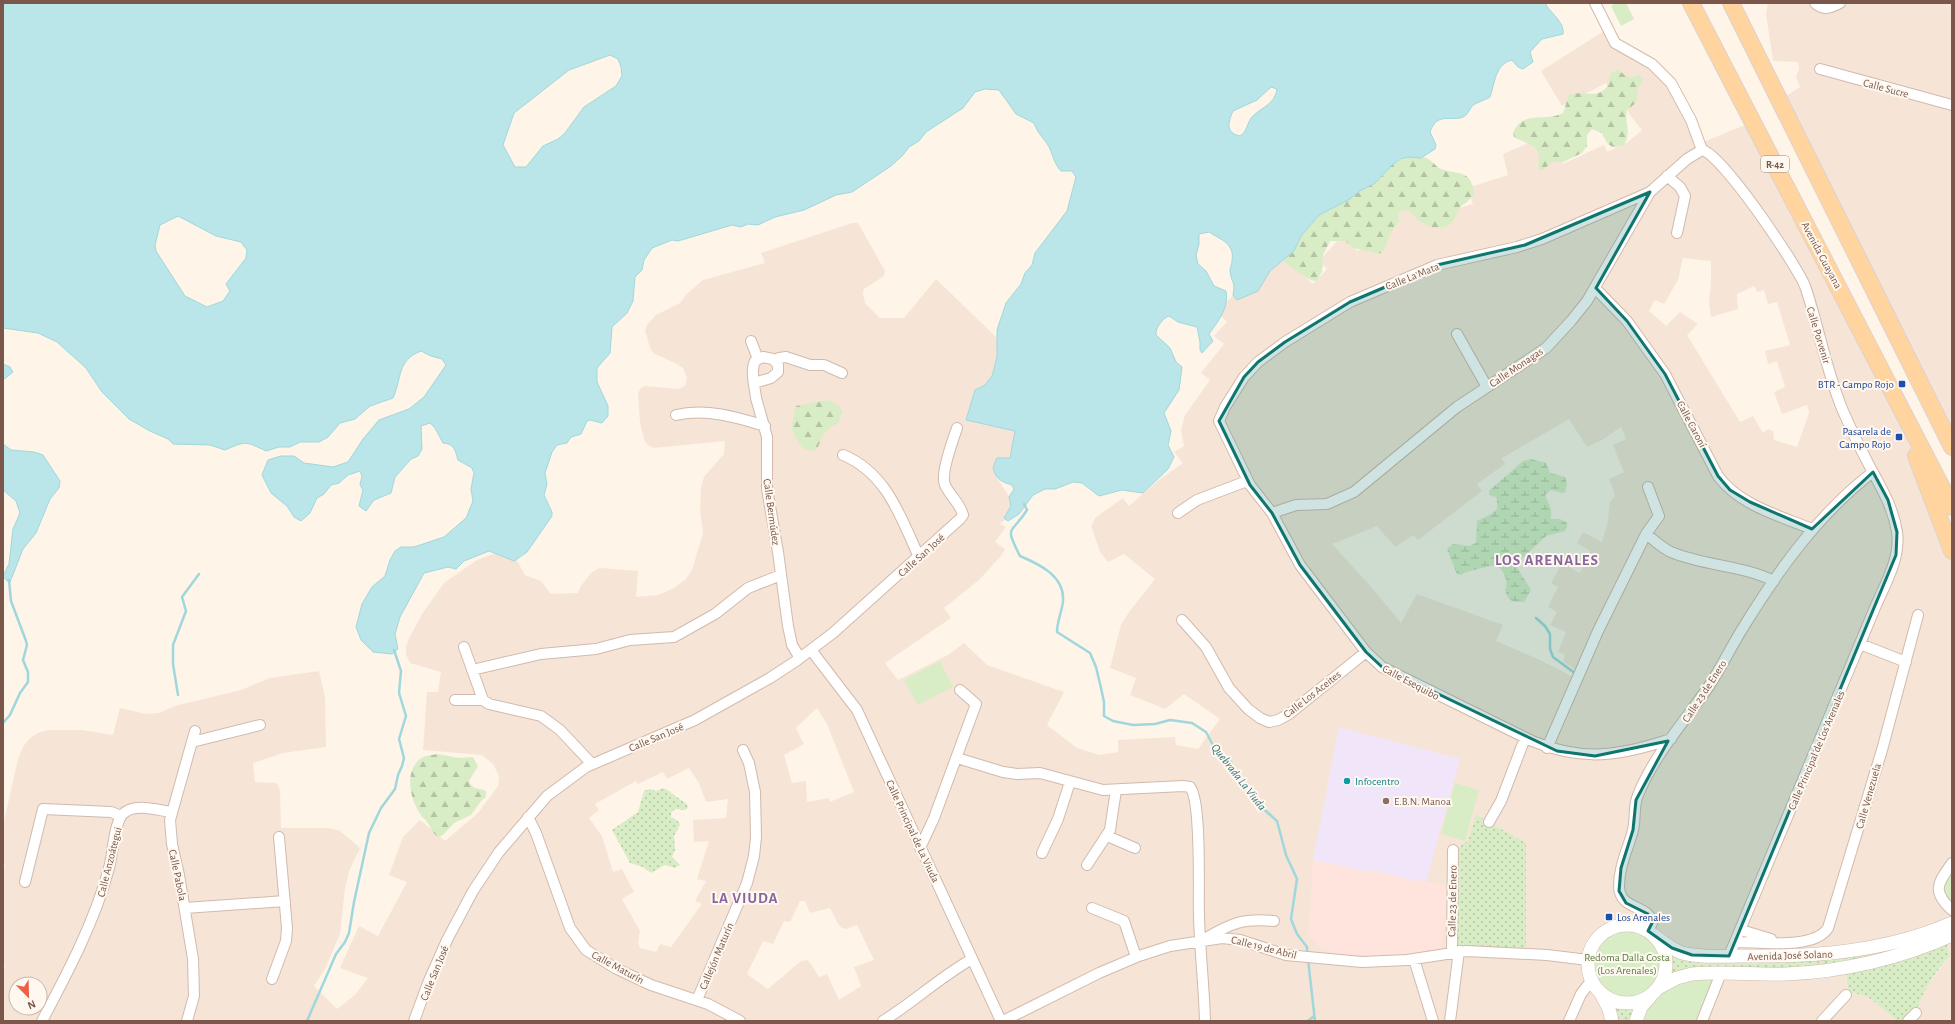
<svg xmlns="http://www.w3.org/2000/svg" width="1955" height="1024" viewBox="0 0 1955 1024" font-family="'Alegreya Sans',sans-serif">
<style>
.residential{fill:#f6e5d6;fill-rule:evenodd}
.commercial{fill:#fee4dc}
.education{fill:#f1e5fa}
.grass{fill:url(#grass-dots)}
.forest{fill:url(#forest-firs)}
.wetland{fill:url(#wetland-marsh)}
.green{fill:#d8edc5}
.water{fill:#bbe6e9;stroke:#a0d7dc;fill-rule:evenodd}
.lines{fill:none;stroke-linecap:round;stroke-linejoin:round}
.stream{stroke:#a0d7dc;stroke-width:2.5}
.minor-casing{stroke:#d1baac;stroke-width:12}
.tertiary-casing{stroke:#d1baac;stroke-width:14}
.primary-casing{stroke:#dcd3d0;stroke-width:18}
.minor{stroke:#fff;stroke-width:10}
.tertiary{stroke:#fff;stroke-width:13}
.primary{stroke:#ffd49e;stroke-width:16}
.marked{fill:#0f766e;fill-opacity:0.2;stroke:#0f766e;stroke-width:3;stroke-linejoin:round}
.transit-dot{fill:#1a4fb4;stroke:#fff8f0;stroke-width:1.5}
.culture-dot{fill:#0f9aa8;stroke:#fff8f0;stroke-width:1.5}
.education-dot{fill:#8d6e63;stroke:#fff8f0;stroke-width:1.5}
.labels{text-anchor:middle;stroke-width:4;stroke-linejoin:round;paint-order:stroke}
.shield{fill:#fff8f0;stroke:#a2877c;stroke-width:1}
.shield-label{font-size:10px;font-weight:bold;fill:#7a574a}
.street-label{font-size:11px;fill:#7a574a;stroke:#fff8f0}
.transit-label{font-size:11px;fill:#164399;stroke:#fff8f0;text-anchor:end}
.culture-label{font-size:11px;fill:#0d838f;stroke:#fff8f0;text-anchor:start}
.education-label{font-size:11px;fill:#785e54;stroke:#fff8f0;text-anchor:start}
.park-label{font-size:11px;fill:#547a3e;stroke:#fff8f0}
.water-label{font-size:12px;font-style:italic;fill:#3c7a80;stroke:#fff8f0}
.district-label{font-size:15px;font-weight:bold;letter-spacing:1px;fill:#87669d;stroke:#fff8f0}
</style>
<defs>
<pattern id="grass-dots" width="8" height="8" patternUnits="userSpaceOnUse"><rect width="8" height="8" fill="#d8edc5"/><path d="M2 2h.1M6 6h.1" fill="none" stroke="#b4c3a2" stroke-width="1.8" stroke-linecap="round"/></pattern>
<pattern id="forest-firs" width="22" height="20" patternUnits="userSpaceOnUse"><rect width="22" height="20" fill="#d8edc5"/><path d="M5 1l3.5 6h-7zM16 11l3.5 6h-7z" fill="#b4c3a2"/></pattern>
<pattern id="wetland-marsh" width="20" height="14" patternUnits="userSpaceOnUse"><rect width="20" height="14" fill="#d8edc5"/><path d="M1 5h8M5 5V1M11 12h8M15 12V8" fill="none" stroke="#b4c3a2"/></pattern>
</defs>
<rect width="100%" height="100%" fill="#fef4e8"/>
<path class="residential" d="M1768,3H1952V432L1780,100L1800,87L1796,77L1799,69L1798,62L1773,61L1766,14Z
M1607,29L1612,37L1658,67L1701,143L1752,122L1902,410L1952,551V923L1876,947L1588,960L1589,974L1600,992L1612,1021H3V972L5,967L3,957V870L5,868L3,853V826L18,759L23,747L29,739L38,733L48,730H82L113,735L120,708L146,714L159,713L175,706L241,690L270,678L319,671L325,697L326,747L283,753L253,763L255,782L277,783L280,790L281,828H330L340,831L360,848L349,871L345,889L340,934L325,969L314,986L337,1009L355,995L368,978L340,968L359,926L378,936L407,882L389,875L403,837L420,820L445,841L478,813L498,786L499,776L493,764L482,755L423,750L427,692H438L441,672L410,663L406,654V647L409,638L424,611L444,583L477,560L510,548L525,575L541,581L551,594L578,593L580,587L592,572L600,568L638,571L636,597L658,595L674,588L686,579L692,570L703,533L700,510L701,488L704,477L724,454L725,441L654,448L649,446L645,442L640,423L638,394L640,389L644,386L678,389L685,386L687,378L683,368L677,364L655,354L651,350L645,331L647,325L656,315L680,303L686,295L703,280L765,263L761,253L852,223H858L885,271L884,276L864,289L863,293L865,303L880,318H904L936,279L997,338V357L992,376L985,385L975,390L966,420L1015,431L1010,458H997L993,467L996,476L1017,509L1000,524L1006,527L995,542L1005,549L1001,556L979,580L944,608L951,618L885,663L898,680L948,655L964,643L987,665L1064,692L1047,725L1077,748L1099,755L1118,752V740L1175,737L1176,745L1198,749L1220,719L1184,694L1165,709L1130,695L1136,678L1110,668L1121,625L1129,612L1155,579L1124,554L1108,562L1100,552L1091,526L1096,517L1123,498L1129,506L1159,480L1183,463L1174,452L1184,446L1181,430L1185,415L1210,380L1201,373L1224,344L1214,336L1227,322L1217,312L1277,250L1313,284L1327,269L1319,261L1342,236L1357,251L1376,240L1390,213L1407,205L1450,211L1473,204L1467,188L1508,175L1503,154L1535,140L1560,157L1563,164L1604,145L1607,152L1628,142L1642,130L1630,115L1623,100L1613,105L1606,83L1562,106L1541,71ZM1683,258L1711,261V283L1709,303L1711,317L1738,309L1737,294L1754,286L1757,292L1764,290L1768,304L1777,302L1790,345L1765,351L1768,364L1777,361L1785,387L1774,392L1782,414L1807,405L1809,413L1797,447L1774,440L1773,431L1768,429L1763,433L1753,416L1740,422L1687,335L1698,324L1680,312L1666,326L1649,311L1655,300L1664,304L1678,280ZM1569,419L1587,447L1602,440L1621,427L1626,439L1613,445L1624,472L1609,479L1615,495L1610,502L1608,521L1602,542L1583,532L1577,543L1590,551L1580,573L1562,563L1551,583L1558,587L1548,607L1557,612L1550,625L1566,632L1558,652L1565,654L1563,662L1580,672L1577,679L1540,660L1496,641L1503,625L1417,594L1401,623L1372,588L1332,544L1377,526L1395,547L1413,535L1418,540L1482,491L1477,484L1505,464L1502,458ZM817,708L827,724L854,792L830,802L829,798L807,802L806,781L792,783L784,755L804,744L796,728ZM689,768L699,783L706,802L728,799L726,818L693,820L694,842L709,841L697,879L706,881L695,901L702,904L671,947L660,944L656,952L640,948L638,943L640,931L622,899L634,892L622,869L613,872L602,836L589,818L599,810L595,804L636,781L638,784L663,772L667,779ZM800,901H805L810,913L830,908L838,924L842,928L846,929L857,925L874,960L854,967L861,986L839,1000L827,974L819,977L811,964L807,960L801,961L768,989L747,974L763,941L773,944L784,921L790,922ZM16,984H40V1008H16Z
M1952,935V1021H1908L1926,987L1950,956L1945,938Z
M1844,967L1848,989L1846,994L1859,993L1867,996L1898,1021H1702L1721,973Z"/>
<path class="commercial" d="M1313,860L1372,872L1373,870L1415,881L1416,879L1448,887L1443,935L1440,953L1407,957L1346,958L1321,948L1308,936Z"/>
<path class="education" d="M1339,727L1460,759L1426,882L1416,879L1415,881L1373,870L1372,872L1313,860Z"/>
<path class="grass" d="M663,788C668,789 680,800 687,804L688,808L685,810L675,809L671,813V817L678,821L680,825L674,836L675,850L672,857L680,865L675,868L665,865L651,873L643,867L630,863L612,830L638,812L644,791L650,789L656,791Z
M1476,815L1526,843V954L1452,952L1453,851L1468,841Z
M1945,939L1950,956C1941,966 1932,977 1926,989C1918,1002 1919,1010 1908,1021H1898L1867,996L1853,993L1846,995L1848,989L1845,968L1748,974L1658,988L1662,947L1702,956Z
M1605,997L1640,1001L1636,1021H1612Z"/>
<path class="forest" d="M1618,70C1627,76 1627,80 1638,75L1644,79C1642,83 1639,85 1638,89C1634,104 1643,98 1627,110C1624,123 1632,132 1624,145C1611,150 1607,145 1602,133L1592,129L1587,135V146L1582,153L1563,162H1552L1543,170H1539C1537,165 1539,162 1539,157C1540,145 1522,142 1514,137L1513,133C1523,109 1544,123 1563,113L1569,95C1583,89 1598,101 1608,85C1610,82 1608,77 1611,73Z
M1408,157C1413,157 1423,156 1426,158C1432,160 1436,167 1441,169C1458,175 1472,169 1474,194L1467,202L1461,206L1452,223L1445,227L1433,228L1419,221L1408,210L1400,211L1398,214L1399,222C1390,230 1388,243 1382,253C1374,255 1364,248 1355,249L1345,241H1330L1323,255L1322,271L1317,281C1308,282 1291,266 1283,261L1294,251L1301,236L1319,215L1350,199L1361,190L1374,184L1393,164Z
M828,400C835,403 839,406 843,412L838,423L831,427L823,435L817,449C803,456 796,438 791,427C794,420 793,413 796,406Z
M438,754L459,758L473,757L478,766L469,781C471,789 479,788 486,791V797L481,801L471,815L454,823L443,835L438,837C432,833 431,827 427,822C426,819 422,818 421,815C410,801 404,771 420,759C425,755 432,755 438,754Z"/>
<path class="wetland" d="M1531,459L1546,463L1550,473L1565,477L1567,484L1565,492L1562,493L1551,490L1545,495L1551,509V519H1560L1567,523V527L1565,531L1546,536L1517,563L1518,569L1531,590L1524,602C1518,602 1511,603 1508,597C1503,590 1508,585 1506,579C1499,559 1490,567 1475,570C1469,571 1467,571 1461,575L1457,574L1447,549L1453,544L1469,546L1476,543L1477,521L1491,514L1497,509V501L1496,497L1489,495V491L1523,461Z"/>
<path class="green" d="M1616,3H1626L1634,19L1621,26L1611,6Z
M940,661L953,687L918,705L904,680Z
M1455,783L1479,790L1465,841L1441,834Z
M1952,863V910L1938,885Z
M1620,925C1653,923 1674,951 1662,982L1721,973L1702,1021H1636L1640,1001C1585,1015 1565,940 1620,925Z"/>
<path class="water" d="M3,3H1545C1550,13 1565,22 1563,34L1542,39L1530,52L1533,62L1523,69L1518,67L1512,60C1495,64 1495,83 1490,97C1485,100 1478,102 1473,105C1470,108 1468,115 1463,117C1452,122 1437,111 1430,132L1436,145L1435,149L1421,158L1408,157L1401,159L1393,164L1374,184L1361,190L1350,199L1319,215L1301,236L1294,251L1270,271L1258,291L1237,300L1233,295C1236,282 1231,282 1230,271C1230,267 1232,265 1232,261C1235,243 1221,240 1209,232L1199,234V244L1196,255L1198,264L1206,271L1214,286L1226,291C1229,308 1219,320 1209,334L1213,341L1202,353L1200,350V342L1197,327L1178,322L1169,316C1163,318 1155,328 1156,335L1170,348L1176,362L1182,367L1179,390L1164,413L1171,431L1168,445L1174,457L1168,469L1143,493L1122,490L1099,496L1082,483L1073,482L1055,489H1045L1033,495L1019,514L1008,521L1004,518L1011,506L1009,497L1014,489L1012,485C1001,482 995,478 993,467L997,458H1010L1015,431L966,420L975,390L985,385L992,376L997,357V330L1006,303L1021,284L1025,273L1032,265L1035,253L1067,211L1076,177L1072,171H1061C1054,164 1053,154 1048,145C1042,136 1038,134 1034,123L1016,114L999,90L985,89L975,92L963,108L926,132L919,141L909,147L903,155L891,166L852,192L836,195L804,210L775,217L758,225L748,224L741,227L732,225L678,241L672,240L652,248L644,260L642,270L635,277L633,301L627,313L612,327L610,353L597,368V382L608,406V416L602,423L590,420L587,421L581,434L571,437L567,443L557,445L552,452L545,473L547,484L544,495L552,512V516L527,552L514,561L489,551L464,561L456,569L448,567L424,573L400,617L395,634L398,649L392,654L373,652L361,640L356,627L362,604L372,587L385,576L390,560L395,551L401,547H414L444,537L466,518L473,501L471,489L474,473L472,468L458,460C455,449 454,444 443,443L435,428L430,423L421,426L422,449L418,456L411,459L395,477L391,493L374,500L366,511L359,506L363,490L360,485L362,476L360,471L348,475L339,483L331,485L324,494L317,498L310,513L301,521L294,517L287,506L271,493L262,475L268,460L281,456H294L304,463L333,467L348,462L363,439L379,420L409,409L424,397L446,365L442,359L431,356L421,351C397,360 402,378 393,398L370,406L355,419L340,423L328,437L319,442H300L290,447H279L266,451C245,441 246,441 225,450L210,445L173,444L168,439L150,431L129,419L102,392L86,368L57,342L38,333L3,328ZM610,55L618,59L621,67L622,76L616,86L584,107L565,133L558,139L543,146L526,167H515L503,145L514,113L569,70ZM1271,87L1277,89C1275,105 1261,107 1252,117C1247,123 1247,132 1240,136C1225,133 1228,122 1233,111L1257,100ZM178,216L216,236L241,242L247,250L246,258L226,284L230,291L223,301L207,307L185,296L156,251L155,245L160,225Z
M3,364L10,367L13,372L3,380Z
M3,444L11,450L34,452L43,455L60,481L59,488L50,499L36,533L23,549L10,582L7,581L3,576L9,564L13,529L20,513L16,501L3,490Z"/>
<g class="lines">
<path class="stream" d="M1024,504L1027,510C1011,535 1004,525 1020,556C1039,564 1065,576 1063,601C1062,612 1057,621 1057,632L1090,653L1096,667L1101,688L1104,702V716L1113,721L1133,725L1155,724L1170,720L1192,723L1206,732L1215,749L1231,762L1239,780L1249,786L1258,804L1277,821L1286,855L1297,879L1291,919L1297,934L1307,947V954
M1536,618L1545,626L1550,634V649L1553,657L1576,674
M178,695L173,664V645L186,611L182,597L199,574
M3,723L10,715L20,693L28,682V672L23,660L27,645L26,641L11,601L9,580
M1308,959L1315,1021
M307,1021L336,954L345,942L349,933L354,902L369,833L381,808L395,789L398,775L402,766L404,758L399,739L406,716L399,693L401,671L394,650
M1308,1021L1314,1016"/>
<g class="minor-casing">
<path id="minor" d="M1595,3L1615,43L1652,64L1671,83L1691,120L1702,150
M1815,3C1823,11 1831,8 1840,3
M1820,69L1952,105
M1702,150C1722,154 1796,264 1805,286C1819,327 1826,371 1843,411C1851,429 1859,446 1868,463C1880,486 1893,506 1897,532C1901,559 1884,586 1874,610L1729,956
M1667,176L1680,187L1685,196L1677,233
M1650,192L1542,239L1517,247L1437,265L1350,302L1285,342L1258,362L1244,377L1225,407L1219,421L1250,485L1272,513L1300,565L1366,652L1382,667L1532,741C1583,762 1620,756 1671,739
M1595,288L1627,321L1665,374L1718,476C1739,505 1780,516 1812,529
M1457,334L1487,387
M751,341L758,359
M776,361L779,358L786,357L810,365H824L842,373
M754,383L771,378L778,372V365L773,359L763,357L755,361C750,371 755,388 756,398L767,437V489L778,552L788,626L792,645L800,658
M676,415C706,408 736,417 765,426
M843,455C887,473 901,518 919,557
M1178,513L1197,500L1247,481
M1272,513L1296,505L1327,504L1354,492L1457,407L1546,348L1571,321L1587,301L1650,192L1687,159L1702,150
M1646,534C1654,540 1662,548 1671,552C1704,566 1742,565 1774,581
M1182,620L1206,647L1229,688L1248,709L1260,718L1269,722L1278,720L1289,714L1366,652
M1860,644L1906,662
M464,647L483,700L489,704L541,716L560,730L592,764
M811,650L857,710L1001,1021
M472,670L541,654L596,649L630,640L674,637L715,614L748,588L781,575
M455,700H483
M192,742L260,725
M1547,748L1598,631L1646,534L1659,516L1648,487
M957,758L1003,772L1017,774L1040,773L1103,790L1183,786L1190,787C1202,801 1198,895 1199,917C1200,952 1204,986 1205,1021
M528,817L536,833L570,928L586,950L615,968L651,985L708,1004L740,1021
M1489,822L1501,801L1525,738
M1107,836L1135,848
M920,848L934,818L976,704L960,690
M1042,853L1058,819L1070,782
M1952,863C1938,883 1931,891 1952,910
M1087,865L1110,830L1116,790
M25,882L43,809L111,812L121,816
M185,908L285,901
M1092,908L1124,921L1136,957
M1741,930L1771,939
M1648,931L1652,923C1650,904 1619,911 1619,886C1619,866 1628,849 1633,830C1636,818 1633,806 1638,795C1654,755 1685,721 1709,686C1721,668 1730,649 1741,631C1777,572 1818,514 1873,472
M1206,938C1232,923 1243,918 1274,921
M1736,942C1760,942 1814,950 1828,928L1882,750L1918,615
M1452,952L1453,850
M1414,959L1433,1021
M272,979L286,941L287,928L279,837
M697,1000L747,883L754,856L756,837L755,792L749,763L743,750
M42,1021C68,972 95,921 109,868C113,855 114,820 124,813C135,803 157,810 171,812
M187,1021L194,996L193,959L179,875L172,844L170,820L195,731
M414,1021L428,983L447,940L473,891L499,852L547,796L586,767L695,720L770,678L796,661L833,633L960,519L963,515C960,503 950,496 945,485C940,474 953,440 957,428
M883,1021C914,1002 940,977 972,959
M1003,1021L1099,973L1139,956L1170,946L1222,938L1240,940L1286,955L1362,962L1407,960L1466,951L1547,955L1588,960
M1450,1021L1459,951
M1569,1021L1581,994L1591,981
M1702,1021L1721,973
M1822,1021L1846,995
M1908,1021L1916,1013"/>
</g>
<g class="tertiary-casing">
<path id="tertiary" d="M1588 964a39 39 0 1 1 78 0a39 39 0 1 1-78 0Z
M1654,935C1663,942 1671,949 1682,953C1701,958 1723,956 1743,956C1815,957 1885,952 1952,923
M1658,988L1677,978L1692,974C1723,971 1755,975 1786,974C1842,972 1901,958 1952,935
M1601,994L1609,1009L1612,1021
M1636,1021L1641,1007L1650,997"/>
</g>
<g class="primary-casing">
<path id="primary" d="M1691,3L1952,507
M1731,3L1952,447
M1916,456L1952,551"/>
</g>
<use href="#minor" class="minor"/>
<use href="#tertiary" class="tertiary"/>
<use href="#primary" class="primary"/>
</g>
<path class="marked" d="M1650,192L1596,288L1627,321L1665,374L1718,476L1730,490L1750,502L1812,529L1873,472L1888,500L1897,532L1896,555L1729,956L1692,955L1672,948L1648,931L1652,923L1648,914L1626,903L1619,891L1621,868L1633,830L1636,800L1668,741L1595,756L1557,751L1382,667L1366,652L1300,565L1272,513L1250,485L1219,421L1244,377L1258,362L1285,342L1350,302L1437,265L1525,245Z"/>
<g class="transit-dot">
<rect x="1898" y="380" width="8" height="8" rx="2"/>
<rect x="1895" y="433" width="8" height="8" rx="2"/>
<rect x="1605" y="913" width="8" height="8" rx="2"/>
</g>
<circle class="culture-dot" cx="1347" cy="781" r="4"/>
<circle class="education-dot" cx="1386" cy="801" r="4"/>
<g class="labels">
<rect class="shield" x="1761" y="156" width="28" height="16" rx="3"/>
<g class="shield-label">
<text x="1775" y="168">R-42</text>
</g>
<g class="street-label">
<text transform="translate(1886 88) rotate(15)" y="4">Calle Sucre</text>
<text transform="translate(1822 255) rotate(62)" y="4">Avenida Guayana</text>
<text transform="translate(1412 276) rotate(-22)" y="4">Calle La Mata</text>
<text transform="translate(1819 335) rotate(73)" y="4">Calle Porvenir</text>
<text transform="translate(1516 367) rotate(-34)" y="4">Calle Monagas</text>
<text transform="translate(1692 424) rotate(62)" y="4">Calle Caroní</text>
<text transform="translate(772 512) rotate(82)" y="4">Calle Bermúdez</text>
<text transform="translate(921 555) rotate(-42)" y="4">Calle San José</text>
<text transform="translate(1411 682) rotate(28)" y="4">Calle Esequibo</text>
<text transform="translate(1704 691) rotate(-57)" y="4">Calle 23 de Enero</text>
<text transform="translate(1312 694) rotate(-38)" y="4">Calle Los Aceites</text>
<text transform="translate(656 737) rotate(-23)" y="4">Calle San José</text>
<text transform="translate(1816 750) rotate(-67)" y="4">Calle Principal de Los Arenales</text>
<text transform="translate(1868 796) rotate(-74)" y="4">Calle Venezuela</text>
<text transform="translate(913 831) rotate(65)" y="4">Calle Principal de La Viuda</text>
<text transform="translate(109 862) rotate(-76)" y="4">Calle Anzoátegui</text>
<text transform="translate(178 875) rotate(78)" y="4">Calle Pabola</text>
<text transform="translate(1452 901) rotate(-89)" y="4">Calle 23 de Enero</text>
<text transform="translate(1264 947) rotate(14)" y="4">Calle 19 de Abril</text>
<text transform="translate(1790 955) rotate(-2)" y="4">Avenida José Solano</text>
<text transform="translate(716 956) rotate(-67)" y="4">Callejón Maturín</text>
<text transform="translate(618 967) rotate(28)" y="4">Calle Maturín</text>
<text transform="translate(434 973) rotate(-68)" y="4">Calle San José</text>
</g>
<g class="transit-label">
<text x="1894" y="388">BTR - Campo Rojo</text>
<text x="1891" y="435">Pasarela de<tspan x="1891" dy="13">Campo Rojo</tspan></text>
<text x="1617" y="921" text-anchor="start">Los Arenales</text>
</g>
<g class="culture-label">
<text x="1355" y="785">Infocentro</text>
</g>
<g class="education-label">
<text x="1394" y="805">E.B.N. Manoa</text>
</g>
<g class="park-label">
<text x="1627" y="961">Redoma Dalla Costa<tspan x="1627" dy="13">(Los Arenales)</tspan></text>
</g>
<g class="water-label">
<text transform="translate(1239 777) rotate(52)" y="4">Quebrada La Viuda</text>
</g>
<g class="district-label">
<text x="1547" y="565">LOS ARENALES</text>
<text x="745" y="903">LA VIUDA</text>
</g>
</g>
<rect width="1955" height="1024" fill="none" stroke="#7a574a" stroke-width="8"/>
<g transform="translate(28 996) rotate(157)"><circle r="19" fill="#fff8f0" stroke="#cab8ae"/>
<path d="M0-3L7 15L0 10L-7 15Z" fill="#ee6047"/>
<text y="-6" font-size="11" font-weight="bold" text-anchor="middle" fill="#7a574a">N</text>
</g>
</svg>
